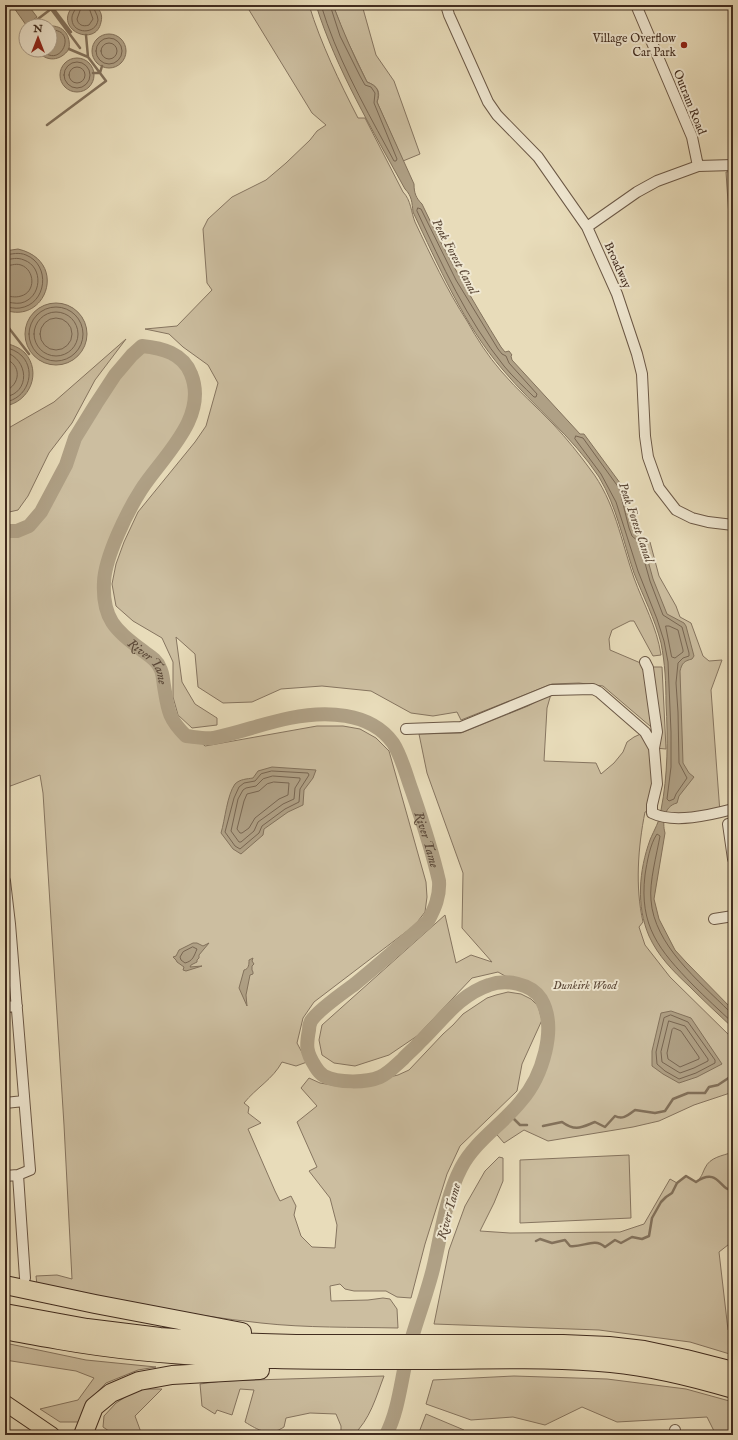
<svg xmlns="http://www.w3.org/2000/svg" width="738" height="1440" viewBox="0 0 738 1440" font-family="'IM FELL English',serif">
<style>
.green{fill:#ccbea0;stroke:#867560}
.water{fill:#afa085;stroke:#83725c}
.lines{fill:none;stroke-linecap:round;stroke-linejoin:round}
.shore{stroke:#786652;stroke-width:1}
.stream{stroke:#83725c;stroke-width:2.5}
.river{stroke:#afa085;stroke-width:14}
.minor-casing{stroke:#6b5846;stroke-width:12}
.primary-casing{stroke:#412c1f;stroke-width:17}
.motorway-casing{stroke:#412c1f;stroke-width:20}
.minor{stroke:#f0e8d2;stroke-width:10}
.primary{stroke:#e8dcba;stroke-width:15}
.motorway{stroke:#e8dcba;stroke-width:18}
.poi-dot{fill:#8f2418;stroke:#f0e8d2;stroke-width:1.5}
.labels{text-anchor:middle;stroke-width:4;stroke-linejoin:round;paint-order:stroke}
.poi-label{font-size:12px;fill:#412c1f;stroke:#f0e8d2;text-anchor:end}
.street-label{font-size:12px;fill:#412c1f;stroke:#f0e8d2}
.park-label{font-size:12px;font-style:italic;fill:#5d4939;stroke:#f0e8d2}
.water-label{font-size:13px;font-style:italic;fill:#5c4938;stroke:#f0e8d2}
</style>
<rect width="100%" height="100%" fill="#e8dcba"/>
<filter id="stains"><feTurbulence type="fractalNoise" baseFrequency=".005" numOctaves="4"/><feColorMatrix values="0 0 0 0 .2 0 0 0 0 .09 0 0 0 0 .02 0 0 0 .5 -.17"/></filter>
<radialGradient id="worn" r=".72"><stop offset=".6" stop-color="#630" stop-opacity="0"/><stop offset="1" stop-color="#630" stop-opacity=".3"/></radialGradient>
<path class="green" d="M246,5H309C321,44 339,81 358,118H365L403,192C411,200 411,212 415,222C431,256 447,290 467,321C477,339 488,356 501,371C517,390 537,407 554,425C567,439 579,454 590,469C615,501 621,541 634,578C643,603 657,627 661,655L653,656L634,621H630L612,630L609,639L610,650L650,667H662L666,749L655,748L651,810L645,812C638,847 635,887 643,922L639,927L645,945L670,977L733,1039V1092L694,1105L659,1121L633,1127L548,1141L524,1130L504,1143L492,1129C503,1120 515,1110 523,1099C540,1077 552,1044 548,1016C547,1008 541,1000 537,994L498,972L472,978L417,1036L389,1055L355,1066L334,1063L322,1055L319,1040L322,1025L445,915L456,963L471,955L492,962L462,928L463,873L427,773L419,734L461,733L528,706L551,694L547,708L544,761L596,763L601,774L614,763L623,752L627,742L634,737L645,732L654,747L657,732L603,686L579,683L552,684L461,720L457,712L433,716L411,713L371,691L322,686L281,689L252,702L223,703L198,687L195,654L176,637L182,682L195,704L217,718V725L192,728L178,715L173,697V662L162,638L133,621L116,606L112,584L116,564L124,542L138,512L195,442L206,426L218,383L208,365L183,347L169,334L145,329L177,326L212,290L207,283L203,229L208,219L232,197L266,180L286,163L310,140L317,131L326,125L312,113Z
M333,5H362L376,55L394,81L420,154L403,161L377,102C381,92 378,86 367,82L344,34Z
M733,171V247H731L726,172Z
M126,339L95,380L72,423L49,453L28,496L18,510L5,513V430L54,402Z
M142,346C162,348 183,353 191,374C209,418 162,457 141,490C127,512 105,557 104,582C102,620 116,630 143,651C150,656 156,660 160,668C163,673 163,680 164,685C168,710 168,718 186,736L195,737L205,746L317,726H343L360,729L376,738L389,751L426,882L427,897L425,912L415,925L314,1002L303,1018L297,1043L307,1062L296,1066L282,1062C273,1079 256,1088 244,1103L249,1107L248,1113L261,1123L248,1129L275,1191L280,1201L291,1196L296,1206L294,1215L301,1236L312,1247L335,1248L337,1225L330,1198L309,1171L317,1167L297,1122L317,1106L301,1088L309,1078L320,1083L332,1085L360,1084L398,1075L409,1070L443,1034L453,1025L463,1014L487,998L496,995L508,992L521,994L531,999L538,1006L542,1020L522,1064L517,1091L460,1146L447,1174L425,1244L411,1298L397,1297L386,1291H354L345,1289L340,1284L330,1286L331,1301L368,1300L383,1298L390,1299L397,1309L398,1328C353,1327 306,1328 261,1323C186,1315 111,1299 37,1285L36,1276L57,1275L72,1279L64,1125L43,793L40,775L5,788V531H17L29,526L41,512L66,465L75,438L96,404L115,375L132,355Z
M650,542L659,576L676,606L680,617L691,623L703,656L709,661L722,660L711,690L720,813L662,816L665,806L673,656L633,546Z
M733,1152V1241L719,1252L728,1330L733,1333V1355L690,1342L599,1330L434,1324L449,1250L465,1206L485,1171L499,1157L503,1158V1181L494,1203L480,1231L510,1233L620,1232L644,1224L670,1179L677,1183L686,1176L696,1182C702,1177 702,1174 705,1168C710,1157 722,1156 733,1152Z
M629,1155L631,1218L520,1223V1160Z
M5,1343L86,1360L156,1367L138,1370L106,1383L87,1403L79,1422H60L40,1409L78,1400L94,1378L76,1371L5,1360Z
M384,1376C376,1397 370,1420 353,1435H341V1426L336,1414L310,1413L286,1418L284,1427C269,1437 258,1430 245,1422L254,1390L240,1389L232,1415L217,1410L215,1414L202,1406L200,1384L222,1381Z
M514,1376L607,1379L686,1389L733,1402V1435H716L707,1417L617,1422L582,1407L545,1425L513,1417L471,1420L426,1404L433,1380Z
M138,1389H162L135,1416L142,1435C126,1435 116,1437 103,1427L104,1416L116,1403Z
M426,1414L464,1430L462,1435H418Z"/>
<path class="water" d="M12,5H28L37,17L26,25Z
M74,5H95C100,10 103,15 101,22C96,49 51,29 74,5Z
M316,5H333C343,31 354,57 367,82C378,86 380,92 377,102L414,184C414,193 416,198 422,204C445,253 472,300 501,347L505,352L509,351L512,355L511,356L512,360L580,434H584L623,487V493L633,527L636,534L642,539L653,579L667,614L684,623L686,626L694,656L692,659C684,661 682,663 680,671L683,763L689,773L694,777L679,796L677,803C664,806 662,822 665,833L654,899L659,919L675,950L686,962L733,1010V1028C718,1014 704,1001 689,986C673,971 658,956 649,936C636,906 639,870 650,840C654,830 660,821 661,810C668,775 668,739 666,703C666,683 665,663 661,643C655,619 643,596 634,573C623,541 617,507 599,477C572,436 534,407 503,370C464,325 438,265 413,212C412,203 412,196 405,189C373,131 336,69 316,5Z
M49,26C64,25 71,36 69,49C61,61 46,63 37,50H50Z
M92 51a17 17 0 1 1 34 0a17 17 0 1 1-34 0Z
M60 75a17 17 0 1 1 34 0a17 17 0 1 1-34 0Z
M18,249C69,261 46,325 5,310V251Z
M25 334a31 31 0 1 1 62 0a31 31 0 1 1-62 0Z
M5,343C12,345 19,347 25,353C42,372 30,402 5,406Z
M272,767L316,770L313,778L304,790L303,805L288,812L264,829L263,835L241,854L233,849L221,833C225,820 227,795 235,784C240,779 247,779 253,778L258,771Z
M193,943H197L203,946L209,943L199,955V958L197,960V962L191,965L190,967L202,966L186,971L183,970L184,967L177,962L176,960L173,957L176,956L179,950Z
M253,958L252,961L254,964L252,966V970L253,972V974L250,975L246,995L247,1006L239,988L244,970C249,969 249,964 249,960Z
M671,1011L691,1018L722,1064L697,1077L679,1083L663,1074L652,1066V1051L661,1013Z"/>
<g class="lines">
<path class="shore" d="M77,5C76,10 71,14 72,20C73,34 96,35 98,20C98,14 93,10 93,5
M82,5L77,19C78,25 83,27 89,25L93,19L88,5
M321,5C336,55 362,102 387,148L394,161H396L397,159L374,103L375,93L371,87L365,85L360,76L340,36L330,5
M96 51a13 13 0 1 1 26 0a13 13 0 1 1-26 0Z
M101 51a8 8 0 1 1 16 0a8 8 0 1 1-16 0Z
M42,50C61,71 79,28 50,30
M64 75a13 13 0 1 1 26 0a13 13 0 1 1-26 0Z
M69 75a8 8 0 1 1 16 0a8 8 0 1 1-16 0Z
M418,208L421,209L456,280L498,349L502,354L506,356L509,363L537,394L536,397H534C524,387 513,377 504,366C467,320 442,265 417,211Z
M5,255C12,254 19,252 26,255C51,265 47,304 20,308C15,309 10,307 5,307
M5,260C12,259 17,257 24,260C44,267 42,298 21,303C15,304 10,302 5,302
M5,266C10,266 15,263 21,265C35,270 36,292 21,296C15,298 10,296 5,296
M29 334a27 27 0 1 1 54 0a27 27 0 1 1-54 0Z
M34 334a22 22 0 1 1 44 0a22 22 0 1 1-44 0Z
M40 334a16 16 0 1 1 32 0a16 16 0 1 1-32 0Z
M5,347C11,349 17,351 22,356C37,372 27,399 5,402
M5,352C29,359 31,393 5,397
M5,359C22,364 21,385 5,391
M576,436L583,438L619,488L629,528L632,536L639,542L650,581L663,615L682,627L689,653V656L683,658L678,663L676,683L678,712L679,763L687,778L676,794L674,799L669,801L667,799L671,767V732L668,662L664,641L657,619L638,571L616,502L601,474L575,439Z
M666,626H669L678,630L683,650V652L675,658L672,657Z
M272,771L308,773L309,775L300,789L299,802L285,809L262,826L259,833L240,849L235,846L225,832L234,798L239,787L244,783L255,781L261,774Z
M273,776L300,778V780L295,788L294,799L283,804L258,822L254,831L241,842H239L231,831L238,799L243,790L246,788L256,786L263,779Z
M274,782L289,783L288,795L279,799L255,818L249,828L242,833H240L237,829L244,801L247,794L259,791L267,784Z
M193,947L197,949C194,956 193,961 185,963L181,960L180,957L183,952Z
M733,1012L729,1011C699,981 654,945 651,900C649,883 657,853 660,836L657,834C650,844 647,862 645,875C639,926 659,950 693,985C706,998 719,1010 733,1023
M671,1015L688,1022L715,1060V1063L696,1073L679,1079L665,1071L657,1064L656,1052L664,1018Z
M669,1021L685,1026L708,1059V1061L694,1068L680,1073L662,1062L661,1052Z
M674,1028L681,1031L699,1057V1059L680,1067L668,1059L667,1053L672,1030Z"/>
<path class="stream" d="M57,5L53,8L71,32
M30,25L51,9L80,48
M69,49L88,57
M93,73H100L102,66
M47,125L106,81L88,57L86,35
M5,323L29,354
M509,1114L520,1125H527
M543,1126L562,1122C576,1132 582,1127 595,1122L605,1127L615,1116C623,1120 628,1115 635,1110L655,1113L665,1111L673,1099L688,1093H705L709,1087L718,1085L733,1075
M536,1241L540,1239L552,1243L565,1240L570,1246C583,1248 594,1237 605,1247L615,1240L621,1243L632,1237L642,1239L649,1236L652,1218L661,1202L666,1197L672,1193L677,1183L686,1176L696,1182C719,1166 720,1192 733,1190"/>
<path class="river" id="s1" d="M5,531H17L29,526L41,512L66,465L75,438L96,404L115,375L132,355L142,346C162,348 183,353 191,374C209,418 162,457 141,490C127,512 105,557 104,582C102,620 116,630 143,651C150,656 157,660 160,668C163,673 163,680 164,686C168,710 168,718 186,736C195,737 205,739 213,738C239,733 264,723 290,718C324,711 370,711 393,743C402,757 406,775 412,791C422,820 432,850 439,881C440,896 435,908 428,921C404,942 380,964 355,984C344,992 318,1010 311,1021C310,1023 309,1028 309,1030C306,1046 306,1052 315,1066C318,1071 319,1073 324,1076C338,1083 366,1083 380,1077C389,1073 396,1065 403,1059C408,1053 415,1048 420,1042C442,1021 459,995 489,985C505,979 531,983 541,999C558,1028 542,1077 521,1101C502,1125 475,1141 461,1168C445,1199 441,1236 433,1269C426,1297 415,1324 408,1352C401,1379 399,1410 386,1435"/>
<g class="minor-casing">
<path id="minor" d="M446,5L449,15L488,102L497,115L538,157L587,227L617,294L637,354L642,374L645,436L648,457L659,488L676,510L692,518L708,522L733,525
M636,5L692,137L698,166
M587,227L637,192L657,181L698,166L733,165
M645,662L648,668L657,732L654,748
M406,729L461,727L551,690L593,689L599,692L645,732L654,748L657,784L652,805V813C674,824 710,815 733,809
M728,824L733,859
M5,881L10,924L30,1170L18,1175L5,1176
M714,919L733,916
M5,1007L17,1006
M5,1103L24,1101
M18,1175L25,1278
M675,1430V1435"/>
</g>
<g class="primary-casing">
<path id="primary" d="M5,1403L52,1435"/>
</g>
<g class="motorway-casing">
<path id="motorway" d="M5,1285L95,1304L242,1332
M5,1313L87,1328L160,1337L226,1342L296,1344H563L609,1346L644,1350L686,1359L733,1371
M5,1330C23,1334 41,1337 59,1340C183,1362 308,1360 434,1360C493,1360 552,1357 611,1363C652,1367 693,1377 733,1389
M83,1435L94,1407L111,1393L139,1381L172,1375L260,1370"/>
</g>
<use href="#minor" class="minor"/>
<use href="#primary" class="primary"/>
<use href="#motorway" class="motorway"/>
</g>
<circle class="poi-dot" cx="684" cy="45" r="4"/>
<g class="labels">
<g class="poi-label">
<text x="676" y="42">Village Overflow<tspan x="676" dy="14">Car Park</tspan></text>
</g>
<g class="street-label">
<text transform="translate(690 102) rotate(68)" y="4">Outram Road</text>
<text transform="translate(618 265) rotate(66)" y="4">Broadway</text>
</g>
<g class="park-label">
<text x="585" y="989">Dunkirk Wood</text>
</g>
<g class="water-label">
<text transform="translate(456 256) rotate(62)" y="5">Peak Forest Canal</text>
<text transform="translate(637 522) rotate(71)" y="5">Peak Forest Canal</text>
<text dy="5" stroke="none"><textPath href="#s1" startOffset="628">River Tame</textPath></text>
<text dy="5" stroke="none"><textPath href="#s1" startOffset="1036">River Tame</textPath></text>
<text transform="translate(448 1211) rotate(-75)" y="5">River Tame</text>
</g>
</g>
<rect width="738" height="1440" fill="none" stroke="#e8dcba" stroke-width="20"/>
<rect x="6" y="6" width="726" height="1428" fill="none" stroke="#412c1f" stroke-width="2"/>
<rect x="10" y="10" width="718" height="1420" fill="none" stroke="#412c1f"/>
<g transform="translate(38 38)"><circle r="19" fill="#f0e8d2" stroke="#aa9d8a"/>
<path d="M0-3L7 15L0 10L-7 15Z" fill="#8f2418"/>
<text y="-6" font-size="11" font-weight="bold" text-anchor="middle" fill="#412c1f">N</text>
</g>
<rect width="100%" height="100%" filter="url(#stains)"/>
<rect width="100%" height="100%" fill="url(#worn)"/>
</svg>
